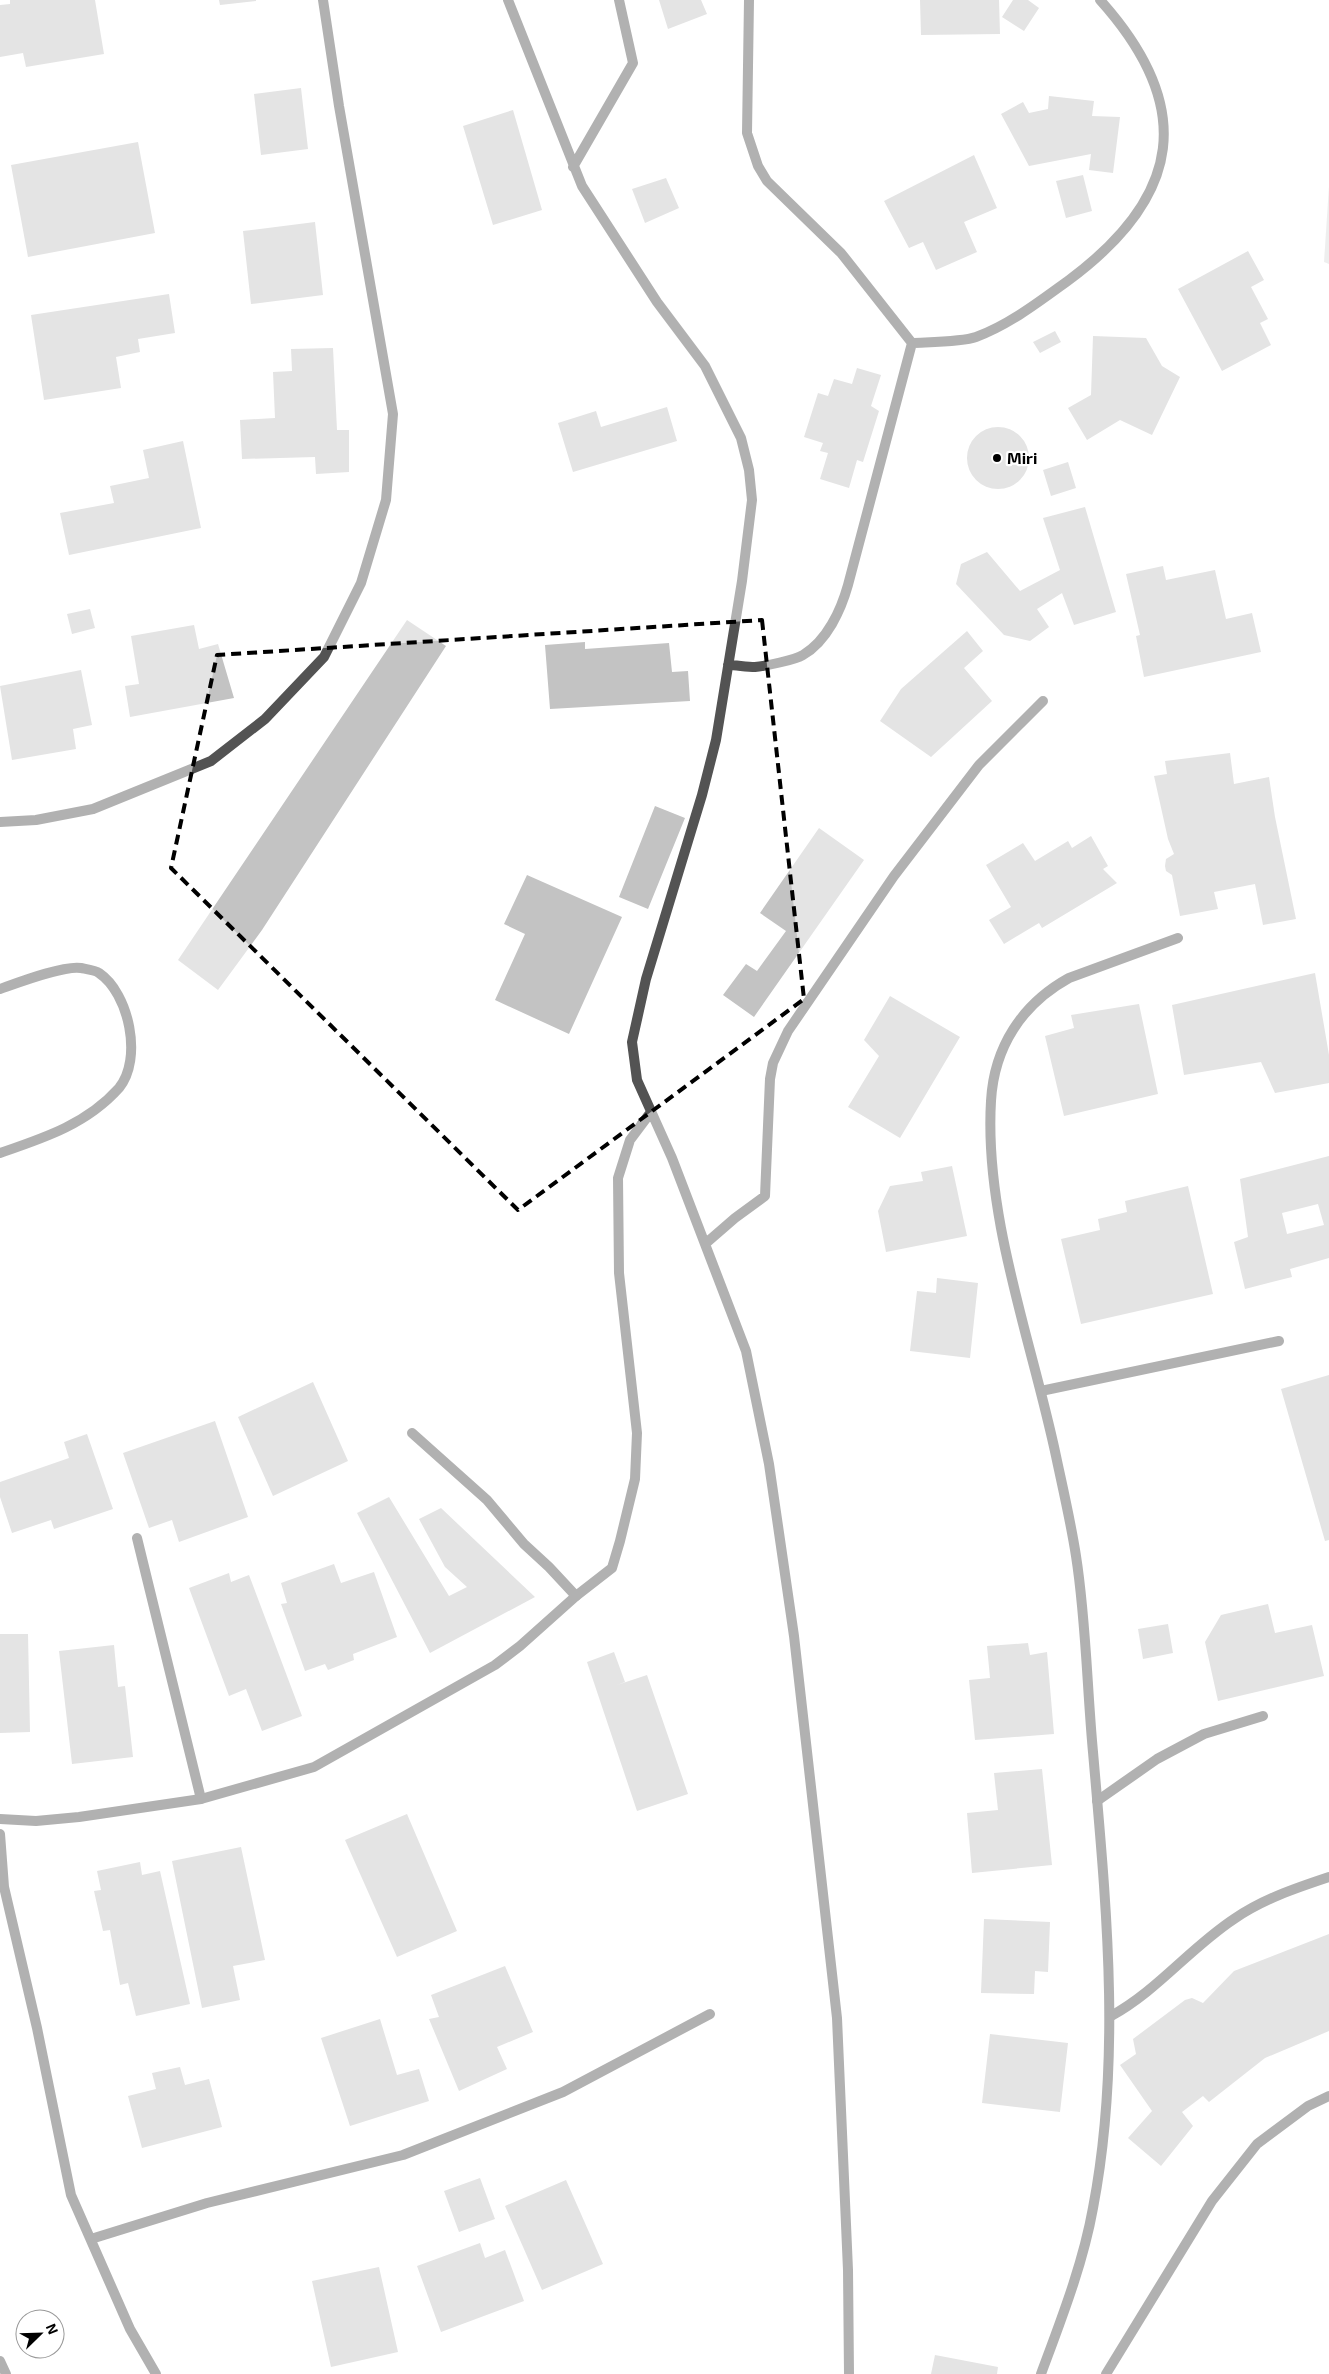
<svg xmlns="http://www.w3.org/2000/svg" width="1329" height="2374" viewBox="0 0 1329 2374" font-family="'Exo 2',sans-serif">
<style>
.green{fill:#dadada}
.building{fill:#c3c3c3;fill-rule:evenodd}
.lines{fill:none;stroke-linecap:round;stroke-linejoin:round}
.lane{stroke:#535353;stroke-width:10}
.street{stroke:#535353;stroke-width:10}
.marked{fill:none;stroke:#000;stroke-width:4;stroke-dasharray:10 6;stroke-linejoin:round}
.poi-dot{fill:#000;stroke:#fff;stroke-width:2}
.labels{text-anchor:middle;stroke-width:4.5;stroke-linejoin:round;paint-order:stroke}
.poi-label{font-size:16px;font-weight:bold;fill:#000;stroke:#fff;text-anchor:start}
</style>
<rect width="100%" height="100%" fill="#fff"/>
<path class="green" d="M1329,186V264L1324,262Z"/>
<path class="building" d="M10,0H95L104,54L26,67L23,53L0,57V5L10,4Z
M219,0H256V1L220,5Z
M659,0H701L707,14L668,29Z
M920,0H999L1000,34L921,35Z
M1013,0H1028L1039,8L1024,31L1002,17Z
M301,88L308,149L261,155L254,94Z
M1049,96L1094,101L1092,116L1120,117L1113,173L1089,170L1091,154L1029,166L1001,114L1023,102L1029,113L1048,109Z
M513,110L542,210L493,225L463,126Z
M138,142L155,233L28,257L11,165Z
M974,155L997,208L964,222L977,252L936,270L923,242L909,248L884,201Z
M1083,175L1092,211L1066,218L1056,181Z
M666,178L679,208L645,223L632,189Z
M315,222L323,295L251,304L243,231Z
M1248,251L1264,280L1251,287L1268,319L1260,323L1271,345L1222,371L1178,289Z
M169,294L175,333L138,339L140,352L116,357L121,388L44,400L31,315Z
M1055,331L1061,342L1040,353L1033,342Z
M1093,336L1146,338L1162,366L1180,377L1152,435L1120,420L1087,440L1068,408L1091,395Z
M333,348L337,430H349V472L316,474L315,457L242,459L240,420L275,418L273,372L292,371L291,349Z
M857,368L881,375L871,406L879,411L863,462L857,460L849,488L820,479L828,453L820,451L823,443L804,437L818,393L828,396L834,379L852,384Z
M667,407L677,441L573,472L558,423L596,411L601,427Z
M967 458a31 31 0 1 1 62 0a31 31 0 1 1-62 0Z
M183,441L201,528L69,555L60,513L114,503L110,486L149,478L143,450Z
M1068,462L1076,488L1051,496L1043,470Z
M1085,507L1116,612L1074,625L1062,593L1037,609L1049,627L1030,641L1004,635L956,584L961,564L987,552L1020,591L1060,570L1043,518Z
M1163,566L1166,580L1215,570L1226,619L1252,613L1261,652L1144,677L1136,636L1140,635L1126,574Z
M90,609L95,628L72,634L67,614Z
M407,620L446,646L262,930L218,990L178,960Z
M194,625L199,649L218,644L234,698L130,717L125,686L139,684L131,636Z
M967,631L983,651L964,668L992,701L931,757L880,721L901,689Z
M585,642V649L669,643L672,672L688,671L690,701L550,709L545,645Z
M81,670L92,725L73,729L76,749L12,760L0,686Z
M1230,753L1234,784L1269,777L1275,817L1296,919L1263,925L1255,884L1214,892L1218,909L1180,916L1172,875L1166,871L1165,866L1166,859L1174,854L1168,839L1154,776L1167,774L1165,761Z
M655,806L685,818L648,909L619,897Z
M819,828L864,860L754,1017L723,995L746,964L757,971L786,931L760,913Z
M1091,836L1108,866L1103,869L1117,883L1042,928L1039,923L1004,944L989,920L1011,907L986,865L1023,843L1035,861L1068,841L1072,848Z
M527,875L622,917L569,1034L495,1000L525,934L504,924Z
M1315,973L1329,1055V1083L1275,1093L1261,1062L1184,1075L1172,1005Z
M890,996L960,1037L900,1138L848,1107L879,1056L864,1040Z
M1139,1004L1158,1094L1064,1116L1045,1036L1074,1028L1071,1015Z
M1329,1156V1258L1290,1269L1292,1277L1245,1289L1234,1242L1248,1237L1240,1179ZM1318,1204L1324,1225L1287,1234L1282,1213Z
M952,1166L967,1236L886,1252L878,1211L890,1186L923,1181L921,1172Z
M1188,1186L1213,1294L1081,1324L1061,1239L1100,1230L1098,1219L1127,1212L1125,1201Z
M937,1278L978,1283L970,1358L910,1351L917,1291L936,1293Z
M1329,1375V1540L1325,1541L1281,1389Z
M313,1382L348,1461L273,1496L238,1417Z
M215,1421L248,1517L179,1542L172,1520L149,1528L123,1453Z
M87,1434L113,1509L54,1529L51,1520L12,1533L0,1497V1482L69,1458L64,1442Z
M389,1497L449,1596L467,1587L445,1567L419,1519L441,1508L535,1597L430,1653L357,1513Z
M334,1564L341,1583L374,1572L397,1637L353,1654L354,1660L328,1670L325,1664L305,1671L281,1604L287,1603L281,1583Z
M229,1573L231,1582L249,1575L302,1716L262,1731L246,1689L229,1696L189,1588Z
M1268,1604L1275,1633L1312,1625L1324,1676L1218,1701L1205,1642L1221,1615Z
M1168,1624L1173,1653L1143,1659L1138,1629Z
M0,1634H28L30,1732L0,1733Z
M1028,1643L1030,1655L1047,1652L1054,1734L975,1740L969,1680L990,1678L987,1646Z
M114,1645L118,1687L125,1686L133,1757L72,1764L59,1651Z
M614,1652L625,1682L617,1685L647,1675L688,1794L637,1811L587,1662Z
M1042,1769L1052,1865L972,1873L967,1813L998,1810L994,1773Z
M407,1814L457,1931L397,1957L345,1840Z
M241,1847L265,1960L233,1966L240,2000L202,2008L172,1861Z
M140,1862L142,1875L160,1871L190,2004L136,2016L128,1983L120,1985L110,1930L103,1931L94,1891L101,1890L97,1871Z
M984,1919L1050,1922L1048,1972L1035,1971L1034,1994L981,1993Z
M1329,1934V2031L1265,2058L1209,2102L1203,2096L1182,2112L1193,2126L1161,2166L1128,2138L1152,2111L1120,2065L1136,2054L1133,2039L1185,2000L1192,1998L1203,2003L1234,1971Z
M505,1966L533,2032L497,2047L507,2069L459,2091L429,2019L439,2017L431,1995Z
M380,2019L397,2075L419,2069L429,2101L350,2126L321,2038Z
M990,2034L1068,2043L1060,2112L982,2103Z
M180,2067L185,2085L209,2079L222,2127L142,2148L128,2096L156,2089L152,2073Z
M480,2178L495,2219L459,2232L444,2191Z
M566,2180L603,2264L542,2290L505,2206Z
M480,2243L485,2258L505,2250L524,2301L441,2332L417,2266Z
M379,2267L398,2352L331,2367L312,2281Z
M935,2355L998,2367L997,2374H931Z"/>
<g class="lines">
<path class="lane" d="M1041,1391L1279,1341
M412,1433L487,1500L524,1544L549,1567L576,1596
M137,1538L201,1799
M1097,1801L1157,1759L1204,1734L1263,1716
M1111,2016C1157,1991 1190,1948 1234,1919C1263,1899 1296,1888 1329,1877"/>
<path class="street" d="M508,0L582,186L657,302L705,366L741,438L749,470L752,500L742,581L716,740L702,795L646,979L632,1042L637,1080L672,1158L746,1351L769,1464L794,1636L837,2018L848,2270L849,2374
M749,0L747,133L758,166L767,181L841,253L912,343
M573,167L633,63L619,0
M912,343C928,342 962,342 976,337C1009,325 1040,301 1069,280C1182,196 1196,107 1100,0
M728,665C736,665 746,667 755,667C765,666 795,660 803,655C827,641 841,610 848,585L912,343
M0,822L36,820L93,809L211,761L265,719L324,657L361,583L386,500L393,414L339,106L323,0
M0,989C17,983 64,965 81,968C86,969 95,970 99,973C129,993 143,1059 119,1088C87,1124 44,1138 0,1153
M705,1244L735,1218L765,1196L770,1079L773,1063L788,1031L894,876L979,765L1043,701
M0,1819L36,1821L79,1817L201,1799L314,1767L495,1665L520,1646L576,1596L612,1568L620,1541L635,1479L637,1433L619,1273L618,1178L630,1140L651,1112
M0,1834L4,1887L37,2028L71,2195L130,2329L156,2374
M91,2239L207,2203L403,2155L563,2092L710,2014
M0,2361L6,2374
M1041,2374C1061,2320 1083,2264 1093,2208C1122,2057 1106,1903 1093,1752C1087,1688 1086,1619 1076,1556C1071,1523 1063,1489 1056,1456C1032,1342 984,1217 991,1101C994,1047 1022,1004 1069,978L1178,938
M1106,2374L1212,2201L1257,2144L1308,2106L1329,2096"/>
</g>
<path d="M0 0H1329V2374H0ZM762,620L804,999L518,1210L171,868L217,655Z" fill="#fff" fill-opacity=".55" fill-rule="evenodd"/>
<path class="marked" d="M762,620L804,999L518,1210L171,868L217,655Z"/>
<circle class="poi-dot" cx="997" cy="458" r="5"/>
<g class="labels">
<g class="poi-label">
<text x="1007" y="464">Miri</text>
</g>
</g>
<g transform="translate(40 2334) rotate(67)"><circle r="24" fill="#ffffff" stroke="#999999"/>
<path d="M0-4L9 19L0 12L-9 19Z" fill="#000000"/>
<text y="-8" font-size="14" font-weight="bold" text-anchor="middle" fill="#000000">N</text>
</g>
</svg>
